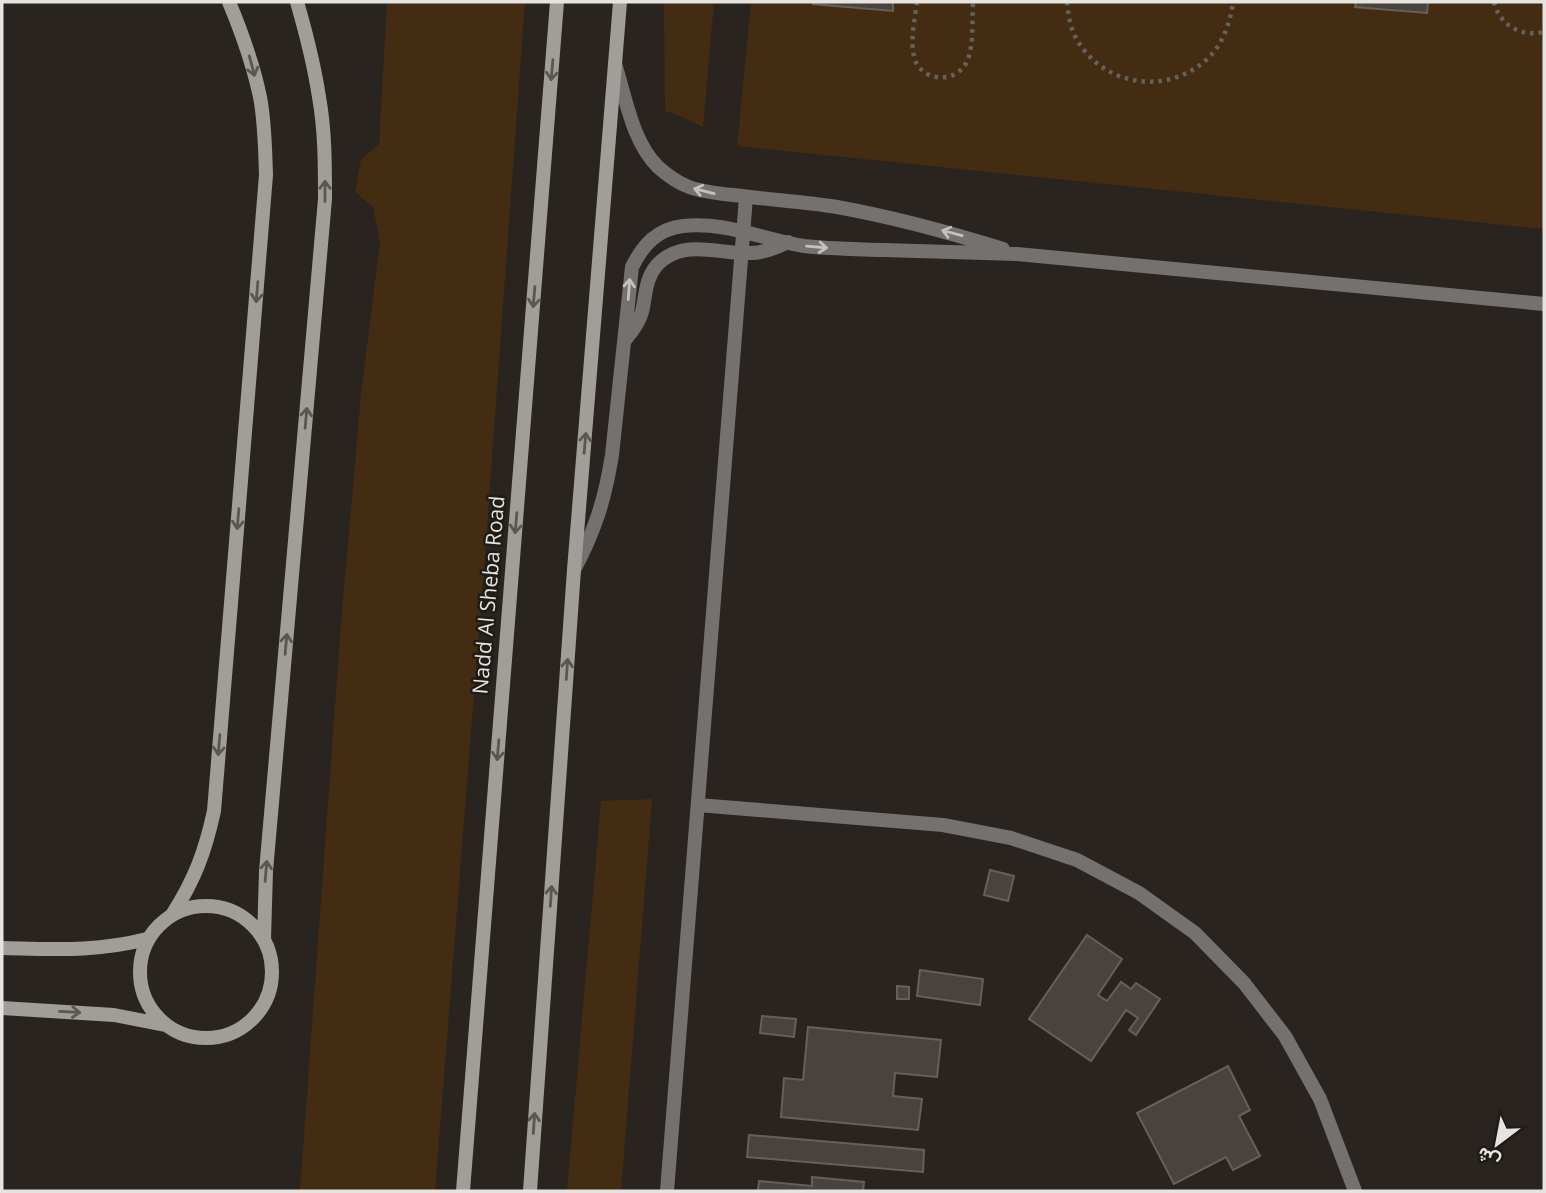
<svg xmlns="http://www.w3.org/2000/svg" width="1546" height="1193" viewBox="0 0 1546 1193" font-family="'Open Sans',Vazirmatn,sans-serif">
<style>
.green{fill:#442c12}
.building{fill:#48433e;stroke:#65605a;stroke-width:2}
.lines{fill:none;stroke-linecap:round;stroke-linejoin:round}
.path{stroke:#65615d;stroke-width:4.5;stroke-dasharray:3.5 5;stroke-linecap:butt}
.lane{stroke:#74716f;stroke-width:14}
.secondary{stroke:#a19d99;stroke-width:14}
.oneway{stroke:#5a5651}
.oneway2{stroke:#c4c1be}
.labels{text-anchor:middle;stroke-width:5;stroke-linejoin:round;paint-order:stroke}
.street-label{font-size:21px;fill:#e6e3e0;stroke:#1f1b16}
</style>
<rect width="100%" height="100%" fill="#29241f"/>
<path class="green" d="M387,2H525L485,554L435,1191H300L341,623L361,395L380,243L373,207L355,192L361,160L379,144Z
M664,2H714L703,127L678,115L665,111Z
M751,2H1544V229L737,146Z
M652,799L621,1191H567L601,801Z"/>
<path class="building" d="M813,2H893V11L813,4Z
M1356,2H1428L1427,13L1355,7Z
M990,870L1014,876L1008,901L984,895Z
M1087,935L1122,959L1098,995L1107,1001L1121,982L1131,989L1136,983L1160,999L1136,1035L1129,1030L1138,1018L1126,1010L1091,1061L1029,1019Z
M920,970L983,979L980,1005L917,996Z
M897,986L909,987V999H897Z
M762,1016L796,1019L794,1037L760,1033Z
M808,1027L941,1040L937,1077L895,1073L893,1096L922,1099L918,1130L781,1117L784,1078L803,1080Z
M1228,1066L1250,1110L1239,1116L1260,1156L1233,1170L1226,1157L1174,1184L1137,1113Z
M749,1135L924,1150L923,1172L747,1157Z
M812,1177L864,1182L863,1191H758L759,1181L812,1186Z"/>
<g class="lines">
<path class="path" d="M917,2C915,17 910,41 914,56C919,82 957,85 967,61C974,47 972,18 973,2
M1067,2C1068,14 1070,27 1076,38C1102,86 1166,96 1206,60C1223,45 1230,23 1233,2
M1494,2C1500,26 1521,37 1544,32"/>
<path class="lane" d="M615,64C626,98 632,141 658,167C667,175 678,183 689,187C706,193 724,194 742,196C773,200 805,202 837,207C893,217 948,232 1003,249
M625,340C633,331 639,323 642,312C646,295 645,279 657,265C683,237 719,255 751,253C764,253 776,248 788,242
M574,570C595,531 605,499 612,455L632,267C643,245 657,229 683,226C725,221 764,240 804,246C830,249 857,249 884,250C928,251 973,253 1017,254L1544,304
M698,805L943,825L1011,838L1077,860L1139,893L1195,933L1244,983L1285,1036L1320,1099L1355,1191
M667,1191L746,197"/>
<path class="secondary" d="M140 972a66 66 0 1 1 132 0a66 66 0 1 1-132 0Z
M172,915C195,879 205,852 214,811L266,175C265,149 265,123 260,97C253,64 242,33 229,2
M264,939L266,871L325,199C325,165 325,130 319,97C314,64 306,33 297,2
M2,948C54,949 96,952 147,939
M2,1008L114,1015L165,1025
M463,1191L557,2
M530,1191L574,570L620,2"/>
</g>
<defs><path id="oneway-shaft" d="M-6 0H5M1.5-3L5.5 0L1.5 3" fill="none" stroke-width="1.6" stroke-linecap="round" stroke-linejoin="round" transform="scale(1.75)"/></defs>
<g class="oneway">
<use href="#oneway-shaft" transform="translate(252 66) rotate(75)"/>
<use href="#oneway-shaft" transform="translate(552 70) rotate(95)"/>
<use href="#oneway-shaft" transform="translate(325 191) rotate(-90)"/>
<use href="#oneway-shaft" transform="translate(257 292) rotate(95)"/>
<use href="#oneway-shaft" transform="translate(534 297) rotate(95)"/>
<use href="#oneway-shaft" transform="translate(306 418) rotate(-85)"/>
<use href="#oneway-shaft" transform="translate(585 443) rotate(-85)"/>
<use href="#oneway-shaft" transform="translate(238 519) rotate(95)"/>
<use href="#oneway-shaft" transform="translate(516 523) rotate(95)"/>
<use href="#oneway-shaft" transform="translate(286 644) rotate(-85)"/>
<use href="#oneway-shaft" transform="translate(567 669) rotate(-86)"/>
<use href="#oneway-shaft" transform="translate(219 745) rotate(95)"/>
<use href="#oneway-shaft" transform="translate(498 750) rotate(95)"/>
<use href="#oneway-shaft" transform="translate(266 871) rotate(-85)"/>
<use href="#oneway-shaft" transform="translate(551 896) rotate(-86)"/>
<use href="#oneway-shaft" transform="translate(70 1012) rotate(3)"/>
<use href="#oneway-shaft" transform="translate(534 1123) rotate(-86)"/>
</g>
<g class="oneway2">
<use href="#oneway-shaft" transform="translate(704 191) rotate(-166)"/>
<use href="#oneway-shaft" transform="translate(952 233) rotate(-165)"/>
<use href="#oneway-shaft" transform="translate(817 247) rotate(5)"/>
<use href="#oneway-shaft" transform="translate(629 289) rotate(-86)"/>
</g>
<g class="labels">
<g class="street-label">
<text transform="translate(489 595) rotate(-85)" y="7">Nadd Al Sheba Road</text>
</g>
</g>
<rect width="1546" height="1193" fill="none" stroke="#e6e3e0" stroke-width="7"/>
<g transform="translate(1497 1144) rotate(212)" stroke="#1f1b16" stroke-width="5" paint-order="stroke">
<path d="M0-5L12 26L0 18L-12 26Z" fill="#e6e3e0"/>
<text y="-10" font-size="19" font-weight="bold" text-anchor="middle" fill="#e6e3e0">ش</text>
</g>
</svg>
